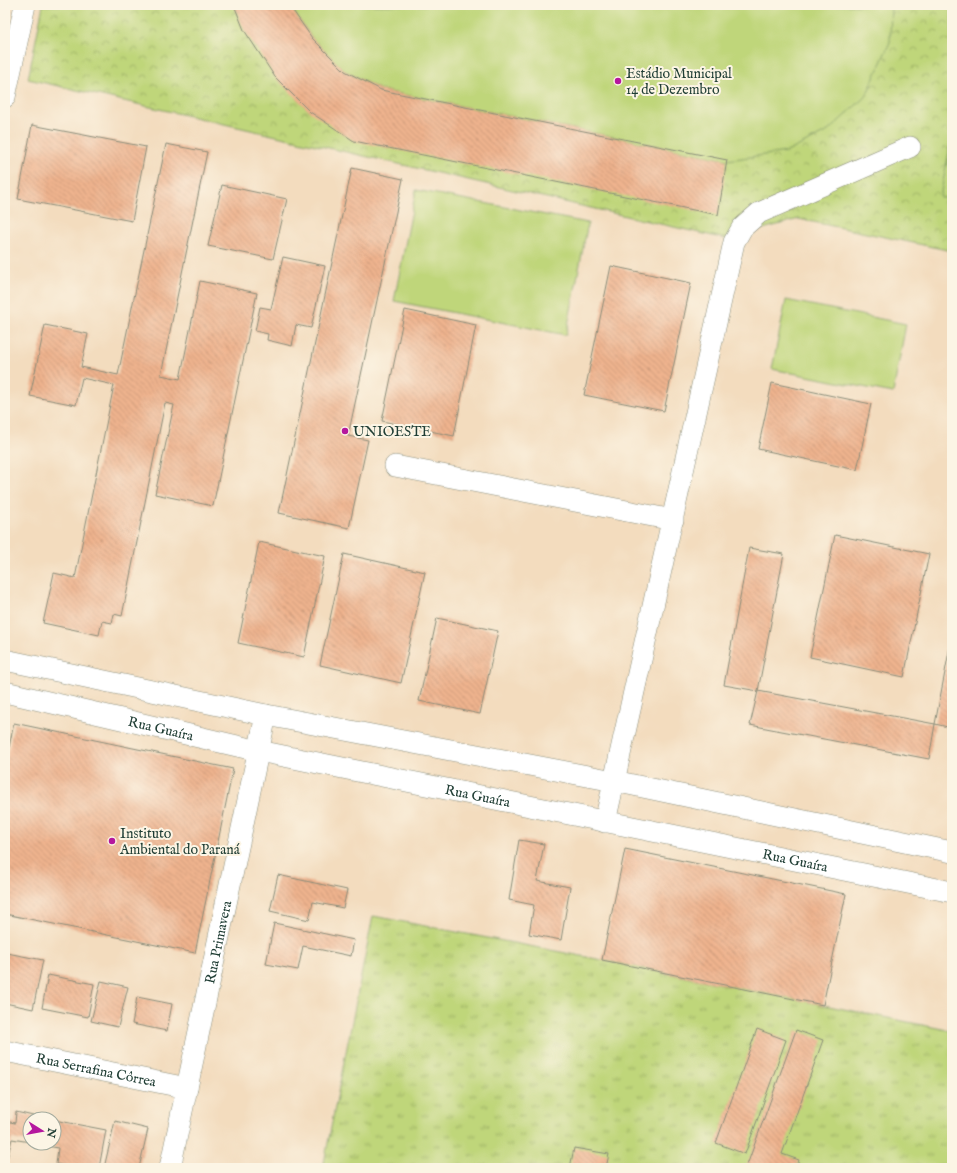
<svg xmlns="http://www.w3.org/2000/svg" width="957" height="1173" viewBox="0 0 957 1173" font-family="'IM FELL English',serif">
<style>
.grass{fill:url(#grass-tufts);stroke:#6f8a57}
.park{fill:url(#park-crowns);stroke:#6f8a57}
.pitch{fill:#bfd67a;stroke:#6f8a57}
.building{fill:url(#building-back-hatch)}
.lines{fill:none;stroke-linecap:round;stroke-linejoin:round}
.minor-casing{stroke:#898c79;stroke-width:22}
.minor{stroke:#fff;stroke-width:21}
.poi-dot{fill:#b5179e;stroke:#fcf5e5;stroke-width:1.5}
.labels{text-anchor:middle;stroke-width:4;stroke-linejoin:round;paint-order:stroke}
.poi-label{font-size:14px;fill:#1f3d34;stroke:#fcf5e5;text-anchor:start}
.street-label{font-size:14px;fill:#1f3d34;stroke:#fcf5e5}
</style>
<defs>
<pattern id="grass-tufts" width="24" height="20" patternUnits="userSpaceOnUse"><rect width="24" height="20" fill="#bfd67a"/><path d="M3 7l-1-3M5 7V3M7 7l1-3M15 17l-1-3M17 17v-4M19 17l1-3" fill="none" stroke="#9baf65"/></pattern>
<pattern id="park-crowns" width="20" height="18" patternUnits="userSpaceOnUse"><rect width="20" height="18" fill="#bfd67a"/><path d="M2 6a3 3 0 1 1 6 0M12 15a3 3 0 1 1 6 0" fill="none" stroke="#9baf65"/></pattern>
<pattern id="building-back-hatch" width="6" height="6" patternUnits="userSpaceOnUse"><rect width="6" height="6" fill="#efb38e"/><path d="M-1 5l2 2M0 0l6 6M5-1l2 2" fill="none" stroke="#c19375"/></pattern>
</defs>
<rect width="100%" height="100%" fill="#fcf5e5"/>
<filter id="ink" filterUnits="userSpaceOnUse"><feTurbulence type="fractalNoise" baseFrequency=".025" numOctaves="2"/><feDisplacementMap in="SourceGraphic" scale="8" xChannelSelector="R" yChannelSelector="G"/><feConvolveMatrix kernelMatrix="1 2 1 2 8 2 1 2 1" color-interpolation-filters="sRGB"/></filter>
<filter id="wash" filterUnits="userSpaceOnUse"><feTurbulence type="fractalNoise" baseFrequency=".012" numOctaves="4" result="noise"/><feDisplacementMap in="SourceGraphic" scale="16" xChannelSelector="R" yChannelSelector="G"/><feGaussianBlur stdDeviation="0.9" result="paint"/><feColorMatrix in="noise" values="0 0 0 0 0 0 0 0 0 0 0 0 0 0 0 0 0 1.4 0 .05"/><feComposite in="paint" operator="in"/></filter>
<g filter="url(#wash)">
<rect width="100%" height="100%" fill="#f3dcbe"/>
<path class="grass" d="M373,916L602,960L952,1031V1168H323Z"/>
<path class="park" d="M43,5H952V251L799,219L726,239L28,79Z"/>
<path class="pitch" d="M289,5H891L890,42L866,96L828,131L787,152L727,160L381,90L345,71L312,38Z
M952,136V199L940,197Z
M416,190L588,223L566,335L394,301Z
M786,300L906,324L893,393L772,369Z"/>
<g id="blocks">
<path class="building" d="M234,5H289L312,38L345,71L381,90L727,160L718,215L354,141L310,112L275,77L244,30Z
M32,125L146,147L132,221L18,199Z
M166,144L207,152L161,375L180,379L200,281L257,293L213,506L155,494L174,405L165,403L122,616L114,614L112,623L102,621L99,635L43,623L54,573L75,578L114,385L82,378L76,405L30,396L45,325L88,334L81,367L118,375Z
M352,168L403,179L348,436L368,440L349,528L279,513Z
M222,185L287,199L273,259L208,246Z
M283,257L325,266L311,328L296,325L292,346L267,340L268,334L255,331L260,307L271,309Z
M611,266L691,283L664,411L584,395Z
M405,310L476,325L454,436L382,421Z
M772,383L871,404L857,470L758,449Z
M835,535L929,554L904,677L810,657Z
M259,542L325,556L304,657L238,643Z
M749,548L784,554L758,691L935,724L929,759L750,725L758,691L724,685Z
M344,554L425,572L401,683L320,665Z
M437,618L498,631L480,714L419,701Z
M951,641L952,642V728L935,724Z
M14,723L233,769L195,953L5,914V767Z
M519,840L544,844L537,881L570,887L561,940L529,934L534,905L509,900Z
M625,849L846,894L823,1005L602,960Z
M278,875L347,890L343,908L313,902L309,920L270,911Z
M274,923L354,940L351,956L303,946L298,970L266,964Z
M7,953L43,960L33,1009L5,1003V963Z
M48,975L94,984L88,1017L42,1008Z
M101,981L128,987L118,1027L91,1021Z
M137,997L172,1004L167,1031L132,1024Z
M757,1029L786,1040L745,1154L716,1143Z
M796,1030L823,1040L782,1154L799,1160L796,1168H746Z
M16,1112L46,1119H30V1142L12,1139L7,1159H5V1121L15,1123Z
M54,1120L106,1130L99,1168H76L56,1164L58,1148L36,1144L54,1143Z
M115,1121L148,1129L139,1168H104Z
M574,1148L609,1154L606,1168H570Z"/>
</g>
</g>
<g filter="url(#ink)">
<use href="#blocks" fill-opacity="0" stroke="#898c79" stroke-width="1"/>
<g class="lines">
<g class="minor-casing">
<g id="minor">
<path d="M5,97L25,5"/>
<path d="M395,466L673,520"/>
<path d="M5,660L266,715L614,781L952,852"/>
<path id="s1" d="M5,692L259,751L952,892"/>
<path d="M605,822L734,242L742,228L759,213L910,147"/>
<path id="s2" d="M5,1051L187,1088"/>
<path id="s3" d="M170,1168L266,715"/>
</g>
</g>
<use href="#minor" class="minor"/>
</g>
</g>
<g class="poi-dot">
<circle cx="618" cy="81" r="4"/>
<circle cx="345" cy="431" r="4"/>
<circle cx="112" cy="841" r="4"/>
</g>
<g class="labels">
<g class="poi-label">
<text x="626" y="78">Estádio Municipal<tspan x="626" dy="16">14 de Dezembro</tspan></text>
<text x="353" y="436">UNIOESTE</text>
<text x="120" y="838">Instituto<tspan x="120" dy="16">Ambiental do Paraná</tspan></text>
</g>
<g class="street-label">
<text dy="5" stroke="none"><textPath href="#s1" startOffset="160">Rua Guaíra</textPath></text>
<text dy="5" stroke="none"><textPath href="#s1" startOffset="484">Rua Guaíra</textPath></text>
<text dy="5" stroke="none"><textPath href="#s1" startOffset="808">Rua Guaíra</textPath></text>
<text dy="5" stroke="none"><textPath href="#s3" startOffset="231">Rua Primavera</textPath></text>
<text dy="5" stroke="none"><textPath href="#s2" startOffset="93">Rua Serrafina Côrrea</textPath></text>
</g>
</g>
<rect width="957" height="1173" fill="none" stroke="#fcf5e5" stroke-width="20"/>
<g transform="translate(42 1131) rotate(101)"><circle r="19" fill="#fcf5e5" stroke="#a4ab9e"/>
<path d="M0-3L7 15L0 10L-7 15Z" fill="#b5179e"/>
<text y="-6" font-size="11" font-weight="bold" text-anchor="middle" fill="#1f3d34">N</text>
</g>
</svg>
